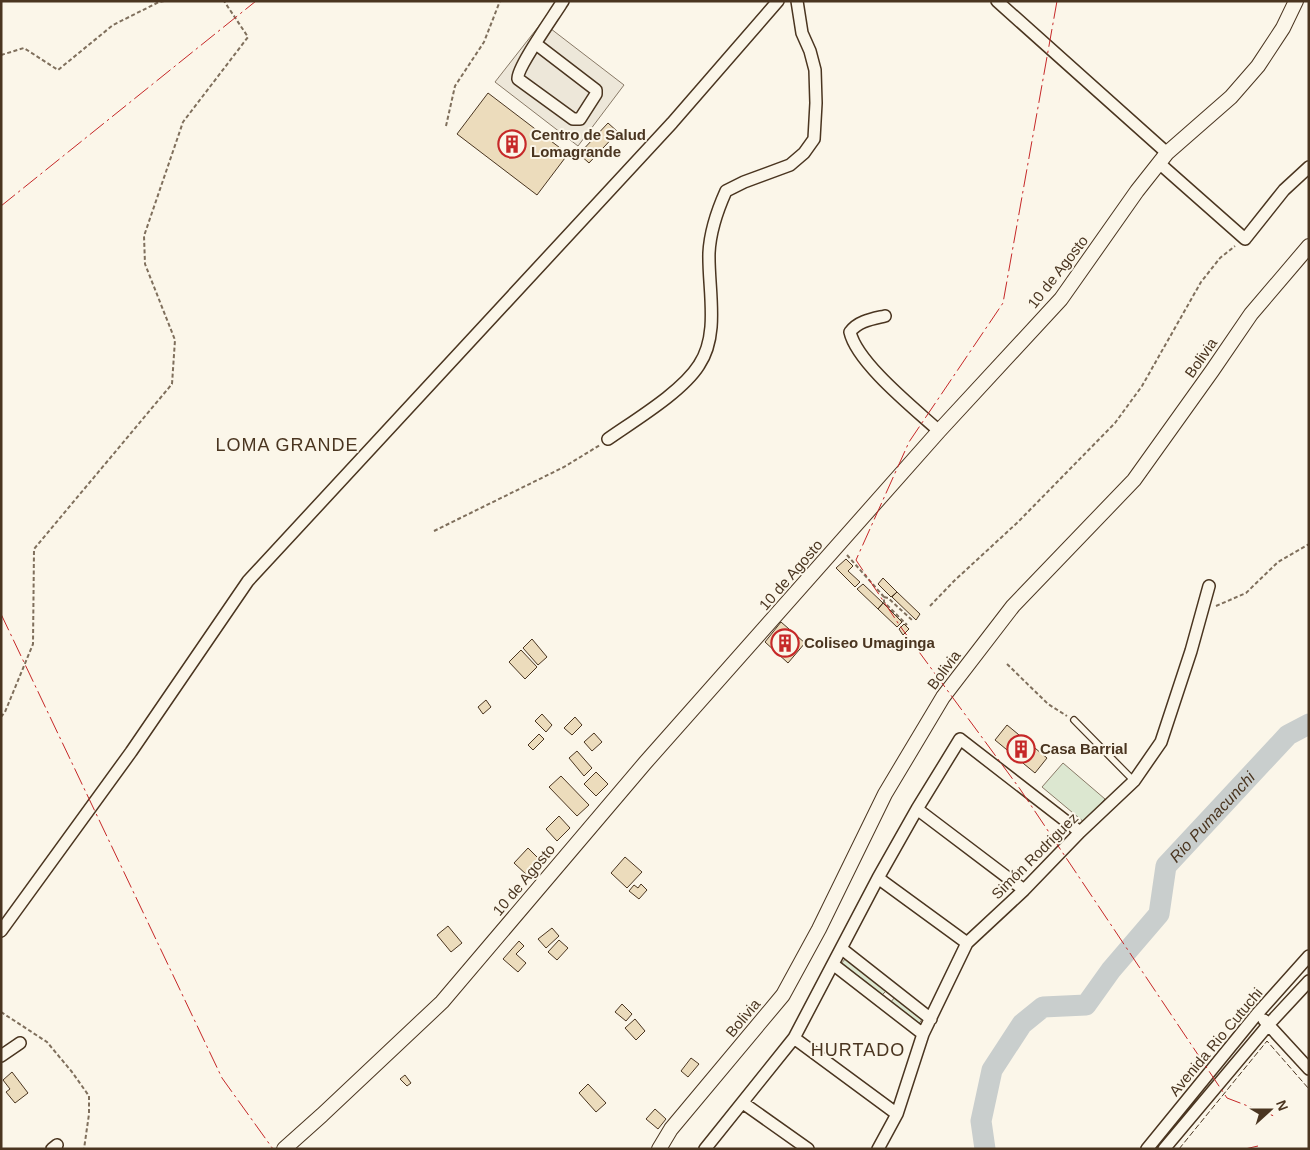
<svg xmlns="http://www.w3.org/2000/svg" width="1310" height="1150" viewBox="0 0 1310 1150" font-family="Arial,sans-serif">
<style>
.green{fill:#dce7d0;stroke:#887966}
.parking{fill:#ede7d9;stroke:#887966}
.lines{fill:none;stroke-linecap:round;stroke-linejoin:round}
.river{stroke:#c9cecd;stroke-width:21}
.building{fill:#ecdcbc;stroke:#4a3520}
.service-casing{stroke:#4a3520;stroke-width:8}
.minor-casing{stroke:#4a3520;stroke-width:14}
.tertiary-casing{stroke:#4a3520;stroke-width:16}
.path{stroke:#7f6f5c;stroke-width:2;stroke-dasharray:4 2.5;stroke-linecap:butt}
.service{stroke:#fbf6e9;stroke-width:5.5}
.minor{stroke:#fbf6e9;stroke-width:11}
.tertiary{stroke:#fbf6e9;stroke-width:14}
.fence{stroke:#4a3520;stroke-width:1;stroke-dasharray:6 2.5;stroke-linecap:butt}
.power{stroke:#c62828;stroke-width:1;stroke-dasharray:18 4 2.5 4;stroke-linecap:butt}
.labels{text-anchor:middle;stroke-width:4;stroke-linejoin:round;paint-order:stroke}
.poi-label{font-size:15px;font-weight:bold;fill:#4a3520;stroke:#fbf6e9;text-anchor:start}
.street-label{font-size:15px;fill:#4a3520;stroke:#fbf6e9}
.water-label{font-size:16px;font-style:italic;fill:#4a3520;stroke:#fbf6e9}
.quarter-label{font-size:18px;letter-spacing:1px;fill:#4a3520;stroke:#fbf6e9}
</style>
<rect width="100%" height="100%" fill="#fbf6e9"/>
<path class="green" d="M1063,763L1105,799L1085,823L1042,787Z
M846,958L887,990L881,996L840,965Z
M895,997L923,1018L918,1025L890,1003Z"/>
<path class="parking" d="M542,22L624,85L578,146L495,82Z"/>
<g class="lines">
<path class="river" id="s1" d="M985,1149L981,1121L992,1070L1022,1024L1043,1007L1086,1005L1111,970L1159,914L1166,866L1288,735L1309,724"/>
</g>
<path class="building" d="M488,93L568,154L537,195L457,134Z
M608,123L618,132L589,163L579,154Z
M846,559L853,566L848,571L860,582L855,587L836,568Z
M883,578L897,592L891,597L878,584Z
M863,584L883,603L878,609L857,589Z
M897,592L920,614L916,620L892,597Z
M883,603L902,622L897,627L878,609Z
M781,622L805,643L788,663L765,642Z
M904,624L909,629L903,635L899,629Z
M532,639L547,657L538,665L523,648Z
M521,650L537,667L525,679L509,662Z
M486,700L491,707L483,714L478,707Z
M542,714L552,725L546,732L535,721Z
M575,717L582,725L572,735L564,728Z
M1007,725L1047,758L1035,773L995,740Z
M594,733L602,742L592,751L584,742Z
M539,734L544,739L533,750L528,745Z
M577,751L592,768L584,776L569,758Z
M596,772L608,784L596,796L584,784Z
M561,776L589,805L577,816L549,787Z
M559,816L570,828L557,841L546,829Z
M528,848L542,862L528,876L514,863Z
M625,857L642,872L627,888L611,873Z
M641,884L647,890L639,899L629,891L634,885L638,888Z
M448,926L462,943L451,952L437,935Z
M552,928L559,936L546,948L538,939Z
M559,940L568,948L557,960L548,952Z
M519,941L524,946L516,954L526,963L518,972L503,959Z
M622,1004L632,1014L626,1021L615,1012Z
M635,1019L645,1031L636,1040L625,1028Z
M691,1058L699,1064L688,1077L681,1071Z
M12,1072L28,1093L15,1103L6,1092L10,1089L3,1080Z
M405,1075L411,1083L407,1086L400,1079Z
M588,1084L606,1103L596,1112L579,1093Z
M655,1109L666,1119L658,1129L646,1119Z"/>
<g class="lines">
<g class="service-casing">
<path id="service" d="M1074,720L1134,781"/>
</g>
<g class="minor-casing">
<path id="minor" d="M997,1L1167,153
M536,44L596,90V94L580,119H573L518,79C516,69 553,17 561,4L563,1
M1159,163L1245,239L1284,190L1309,167
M885,316C872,319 858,321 850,332C857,363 915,409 939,431
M608,439C635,420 682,392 699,365C720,334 708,289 709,253C710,232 717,211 726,191L744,182L790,165L804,153L814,139L816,103L815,70L810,51L802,33L797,1
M917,809L1024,890
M878,878L967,943
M1,931L131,752L248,581L672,123L778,1
M842,949L931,1019
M834,965L923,1034
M1264,1020L1309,1069
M794,1038L897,1114
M1,1056L20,1043
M743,1103L808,1149
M52,1149L57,1145
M705,1149L794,1038L878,878L917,809L960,739L1080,832
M878,1149L897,1114L923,1034L967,943L1024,890L1080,832L1134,781L1161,742L1191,651L1209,586
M1147,1149L1257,1014L1309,956
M1164,1149L1269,1024L1309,981"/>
</g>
<g class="tertiary-casing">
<path id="tertiary" d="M284,1149L322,1115L442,1002L645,763L939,431L1061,299L1137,191L1167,153L1231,97L1258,66L1283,28L1296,1
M659,1149L671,1129L783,995L819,929L885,794L943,697L1013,606L1134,480L1212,371L1251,314L1309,246"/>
</g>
<path class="path" d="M1,55L24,48L58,70L113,25L159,2L164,1
M446,126L455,86L484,42L500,1
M434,531L564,467L600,445
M847,555L884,597V602L907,625
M884,597L888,598L912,620
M930,606L954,581L1018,522L1115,423L1142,386L1201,282L1220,258L1235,246
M1216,606L1246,593L1278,562L1309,544
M1007,664L1048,704L1067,716
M1,717L5,712L33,644L34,549L172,384L175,340L145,264L144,236L183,122L248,37L224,1
M1,1012L47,1042L72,1072L89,1096V1114L84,1149"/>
<use href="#service" class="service"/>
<use href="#minor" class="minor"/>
<use href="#tertiary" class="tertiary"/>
<path class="fence" d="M1179,1149L1267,1041L1309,1089"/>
<path class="power" d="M1057,1L1003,303L909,442L856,560L900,626L1020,789L1227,1098L1274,1116
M1,206L256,1
M1,614L222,1078L273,1149
M1245,1149L1258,1146"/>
</g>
<defs>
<g id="building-ring" transform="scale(1.4375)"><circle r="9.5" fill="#fbf6e9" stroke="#c62828" stroke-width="1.5"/><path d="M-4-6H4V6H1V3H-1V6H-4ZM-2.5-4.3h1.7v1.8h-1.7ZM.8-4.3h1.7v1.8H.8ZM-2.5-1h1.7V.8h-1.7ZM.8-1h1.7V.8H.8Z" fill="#c62828"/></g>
</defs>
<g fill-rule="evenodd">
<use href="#building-ring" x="512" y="144"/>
<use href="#building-ring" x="785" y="643"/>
<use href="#building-ring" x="1021" y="749"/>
</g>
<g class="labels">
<g class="poi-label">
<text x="531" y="140">Centro de Salud<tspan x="531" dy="17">Lomagrande</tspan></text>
<text x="804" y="648">Coliseo Umaginga</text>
<text x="1040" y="754">Casa Barrial</text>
</g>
<g class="street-label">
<text transform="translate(1058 272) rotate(-52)" y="5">10 de Agosto</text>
<text transform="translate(1201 358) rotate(-55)" y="5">Bolivia</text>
<text transform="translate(791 575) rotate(-49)" y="5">10 de Agosto</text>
<text transform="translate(944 670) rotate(-53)" y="5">Bolivia</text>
<text transform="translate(1035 856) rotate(-45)" y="5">Simón Rodriguez</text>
<text transform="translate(524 880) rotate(-50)" y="5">10 de Agosto</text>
<text transform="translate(743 1018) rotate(-50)" y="5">Bolivia</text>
<text transform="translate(1216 1042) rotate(-50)" y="5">Avenida Rio Cutuchi</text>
</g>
<g class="water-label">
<text dy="6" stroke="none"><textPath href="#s1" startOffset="438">Rio Pumacunchi</textPath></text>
</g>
<g class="quarter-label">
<text x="287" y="451">LOMA GRANDE</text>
<text x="858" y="1056">HURTADO</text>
</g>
</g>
<rect width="1310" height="1150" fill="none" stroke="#4a3520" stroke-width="5"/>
<g transform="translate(1270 1110) rotate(69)" stroke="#fbf6e9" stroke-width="4" paint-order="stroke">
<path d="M0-4L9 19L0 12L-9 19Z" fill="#4a3520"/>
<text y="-8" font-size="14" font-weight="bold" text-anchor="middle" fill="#4a3520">N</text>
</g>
</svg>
